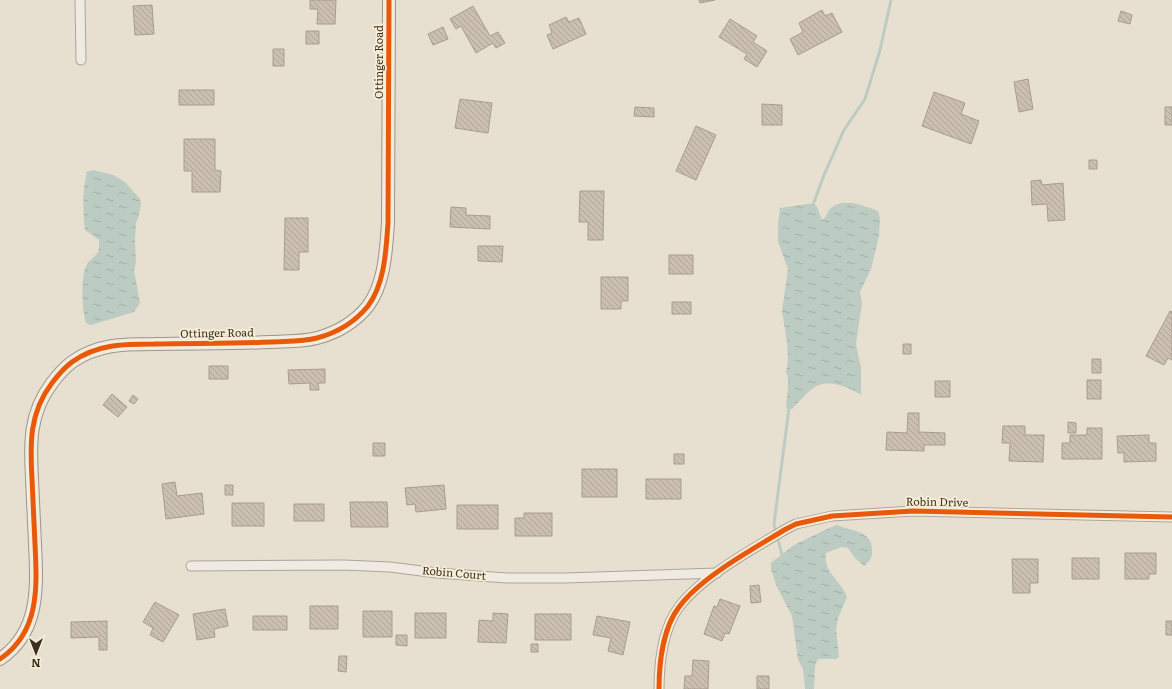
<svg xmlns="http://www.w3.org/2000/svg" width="1172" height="689" viewBox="0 0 1172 689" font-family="Literata,serif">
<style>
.water{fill:url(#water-ripples)}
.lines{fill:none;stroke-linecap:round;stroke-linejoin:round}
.stream{stroke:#bcccc2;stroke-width:3}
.building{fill:url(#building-back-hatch);stroke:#a89c90}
.street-casing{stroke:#ada599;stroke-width:11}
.secondary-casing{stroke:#9c958a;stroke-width:14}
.street{stroke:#efebe3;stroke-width:9}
.secondary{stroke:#efebe3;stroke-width:12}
.cycleway-casing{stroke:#f7eed8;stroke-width:8}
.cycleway{stroke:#e8590c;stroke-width:5}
.labels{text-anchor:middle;stroke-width:3.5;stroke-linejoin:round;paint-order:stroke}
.street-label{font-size:11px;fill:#3d2e20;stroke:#f7eed8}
</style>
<defs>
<pattern id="water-ripples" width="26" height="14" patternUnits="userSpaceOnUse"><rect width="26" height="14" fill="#bcccc2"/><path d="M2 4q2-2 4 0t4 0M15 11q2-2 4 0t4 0" fill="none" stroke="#a2b0a6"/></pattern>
<pattern id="building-back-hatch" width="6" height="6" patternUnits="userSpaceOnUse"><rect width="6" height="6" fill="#cbbfb2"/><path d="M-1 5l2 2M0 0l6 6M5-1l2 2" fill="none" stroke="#afa499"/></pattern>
</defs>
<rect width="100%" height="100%" fill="#e7e0d1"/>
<path class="water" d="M93,170L113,175L125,182L140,199L141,204L138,219L136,223L135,239L136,263L134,270L140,303L134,312L91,325L86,323C82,310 81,282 85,269C89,255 101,260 99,240L85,230C83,212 82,190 87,172Z
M814,203C819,208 819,214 822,220C828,216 827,211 831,208C843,197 865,206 878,211L880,218L879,236L871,269L860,292L862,303L856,344L861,368V395C850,388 833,380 819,385C809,389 800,401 792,409L786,408L788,387V378L786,372L788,360L787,342L782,311L788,269L778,242V223L780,208Z
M837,525C852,532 872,530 872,550C873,557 869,562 864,566L855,558L848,548L841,547L826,553C823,573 841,580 847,597L838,618L836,629L839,657L836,659H818L815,666L814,689H805L803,669L798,660L792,616L776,585L771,569V563L794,545L829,528Z"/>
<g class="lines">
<path class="stream" d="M814,202L824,175L844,130L865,99L880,50L891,0
M782,555L774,524L789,408"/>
</g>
<path class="building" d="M310,0H336L335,24H317L318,9H310Z
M699,0H715L700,3Z
M152,5L154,34L135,35L133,6Z
M473,6L490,36L498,32L505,43L496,48L493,43L476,53L461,26L456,29L450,19Z
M822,10L825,16L832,13L842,32L798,55L790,39L803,32L799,23Z
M1121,11L1132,15L1130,24L1118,21Z
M566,17L569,22L579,18L586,34L553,49L547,35L552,33L549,25Z
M730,19L757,36L753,42L767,51L757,67L744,59L747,54L719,37Z
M443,27L448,39L433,45L428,34Z
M306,31H319V44H306Z
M273,49H284V66H273Z
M1028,79L1033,109L1019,112L1014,82Z
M179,90H214V105H179Z
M934,92L965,103L961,114L979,121L971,144L922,126Z
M460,99L492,103L488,133L455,128Z
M762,104L782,105V125H762Z
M635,107L654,108V117L634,116Z
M1165,107H1172V125H1165Z
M696,126L716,135L696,180L676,171Z
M184,139H215V170L221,171L220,192H192V171H184Z
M1089,160H1097V169H1089Z
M1041,180L1042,185L1063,183L1065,220L1048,221L1047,204L1032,205L1031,181Z
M580,191H604L603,240H588V222H579Z
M451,207L466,208V215L490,216V229L450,227Z
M285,218H308V252H299V270H284Z
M478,246H503L502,262L478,261Z
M669,255H693V274H669Z
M601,277H628V301H621V309H601Z
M672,302H691V314H672Z
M1170,311L1172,312V360L1168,358L1164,365L1146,356Z
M903,344H911V354H903Z
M1092,359H1101V373H1092Z
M209,366H228V379H209Z
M325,369V383H318L319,390H310V383L289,384L288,370Z
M1087,380H1101V399H1087Z
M935,381H950V397H935Z
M112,394L127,407L118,417L103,405Z
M133,395L138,399L134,404L129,401Z
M908,413H919V432L945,433V445H924V451L886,450L887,432L907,433Z
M1068,422L1076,423V433H1068Z
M1003,426H1025V435H1044L1043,462L1009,461L1010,443H1002Z
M1087,428H1102V459H1062V443H1070V435H1087Z
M1149,435V443H1156V461L1124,462V453H1118L1117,436Z
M373,443H385V456H373Z
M674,454H684V464H674Z
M582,469H617V497H582Z
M646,479H681V499H646Z
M175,482L177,496L202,493L204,514L166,519L162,484Z
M225,485H233V495H225Z
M444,485L446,509L416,512L415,504L407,505L405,488Z
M350,502H387L388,527H351Z
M232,503H264V526H232Z
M294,504H324V521H294Z
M457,505H498V529H457Z
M524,513H552V536H515V518H524Z
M1125,553H1156V574H1149V579H1125Z
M1072,558H1099V579H1072Z
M1012,559H1038V583H1030V593H1013Z
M759,585L761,602L751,603L750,586Z
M720,599L740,606L729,634L725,633L722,641L704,634L714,606L717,607Z
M155,602L179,615L163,642L150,635L153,628L143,622Z
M310,606H338V629H310Z
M225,609L228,626L214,629L215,637L197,640L193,614Z
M363,611H392V637H363Z
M415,613H446V638H415Z
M493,613L508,614L506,643L478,642L479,620L493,621Z
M535,614H571V640H535Z
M253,616H287V630H253Z
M597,616L630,622L623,655L608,651L611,638L593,635Z
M107,621V650H99V637L71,638V622Z
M1166,621H1172V635H1166Z
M396,635H407V646L396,645Z
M531,644H538V652H531Z
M339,656H347L346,672L338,671Z
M693,660L709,661L708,689H684L685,676H692Z
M757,676H769V689H757Z"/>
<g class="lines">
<g class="street-casing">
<path id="street" d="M80,0L81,60
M191,566L343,565L390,567L437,573L507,578H566L717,573
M659,689C659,663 663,628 679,607C701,577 753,549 786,529L796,524L832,516L913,511L1172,517"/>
</g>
<g class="secondary-casing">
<path id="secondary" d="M0,659C40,632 37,587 35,544C34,523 33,501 32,479C30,444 29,413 52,383C58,375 64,368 72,362C97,344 124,344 154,344C193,343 232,344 270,342C285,341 302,342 317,338C336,333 355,322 368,306C385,283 386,250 388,223L389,0"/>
</g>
<use href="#street" class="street"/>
<use href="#secondary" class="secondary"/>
<g class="cycleway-casing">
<path id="cycleway" d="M0,659C40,632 37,587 35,544C34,523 33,501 32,479C30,444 29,413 52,383C58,375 64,368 72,362C97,344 124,344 154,344C193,343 232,344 270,342C285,341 302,342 317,338C336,333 355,322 368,306C385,283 386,250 388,223L389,0
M659,689C659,663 663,628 679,607C701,577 753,549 786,529L796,524L832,516L913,511L1172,517"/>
</g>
<use href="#cycleway" class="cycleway"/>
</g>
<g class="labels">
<g class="street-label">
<text transform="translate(379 62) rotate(-90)" y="4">Ottinger Road</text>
<text transform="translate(217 333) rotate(-1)" y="4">Ottinger Road</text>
<text transform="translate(937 502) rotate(1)" y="4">Robin Drive</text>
<text transform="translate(454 573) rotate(5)" y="4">Robin Court</text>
</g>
</g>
<g transform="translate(36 653) rotate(180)" stroke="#f7eed8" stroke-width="3" paint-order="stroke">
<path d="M0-3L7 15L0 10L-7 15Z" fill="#3d2e20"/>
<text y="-6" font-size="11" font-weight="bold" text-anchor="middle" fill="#3d2e20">N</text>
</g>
</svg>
